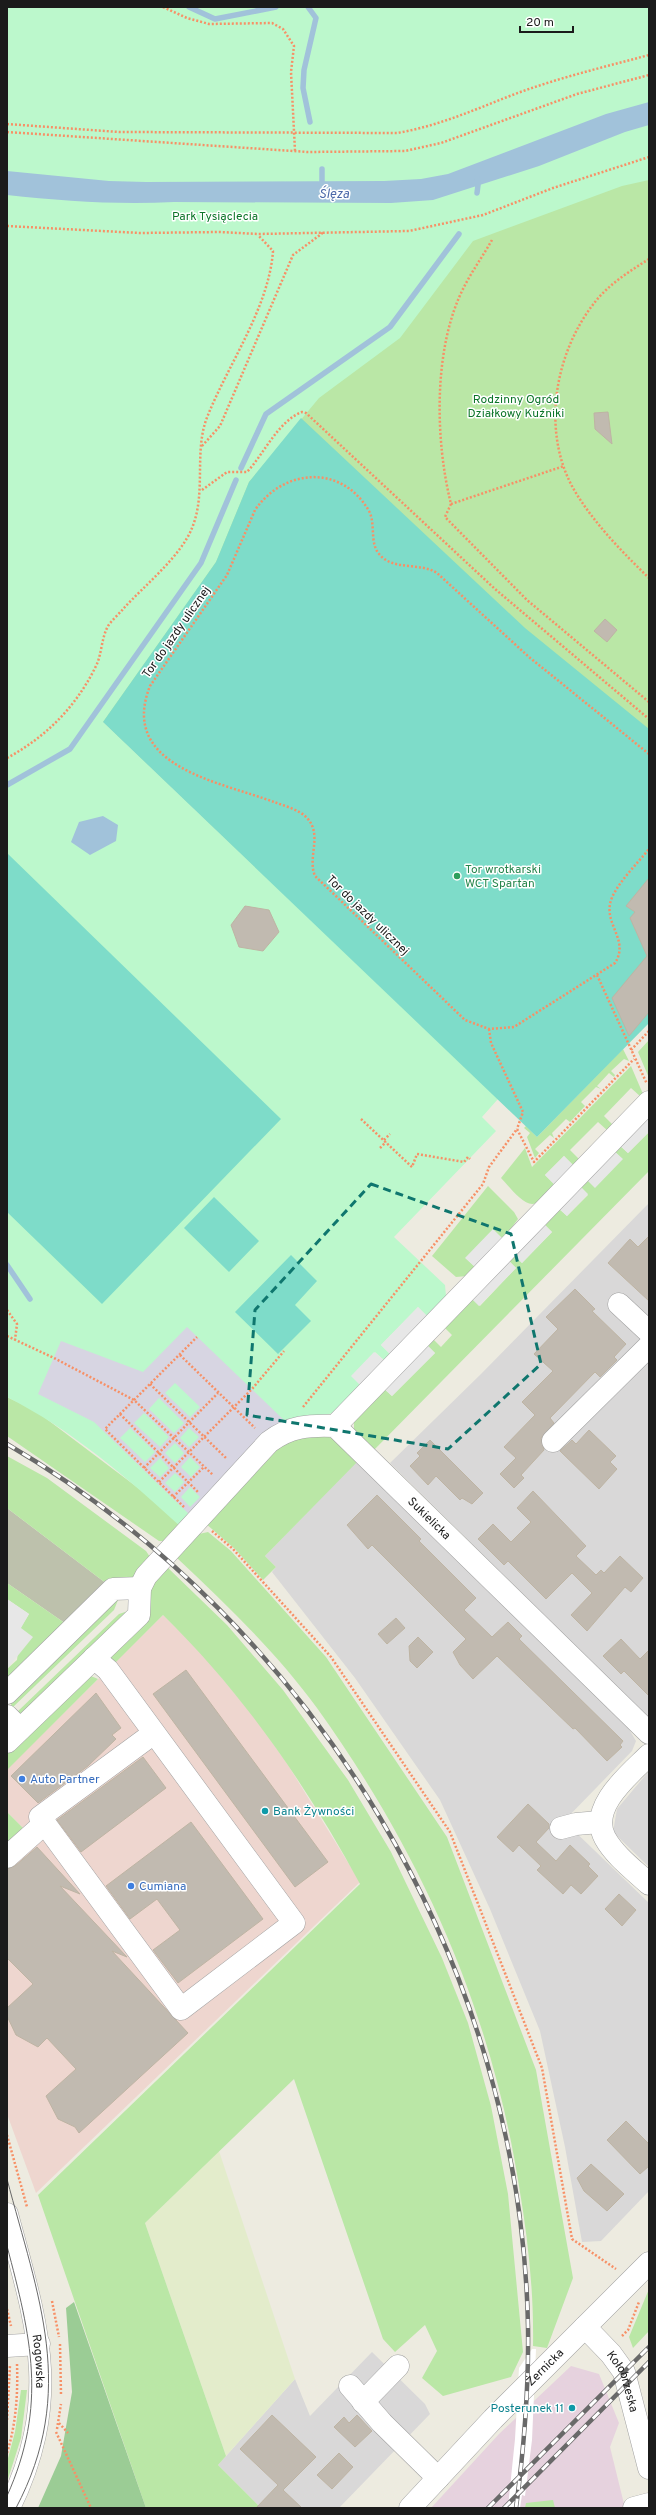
<svg xmlns="http://www.w3.org/2000/svg" width="656" height="2515" viewBox="0 0 656 2515" font-family="Overpass,sans-serif">
<style>
.residential{fill:#d9d8d8}
.commercial{fill:#eed6cf}
.industrial{fill:#e6d2de}
.construction{fill:#bdc1ac}
.farmland{fill:#e3eccb}
.grass{fill:#bae7a6}
.forest{fill:#9bcc95}
.park{fill:#bcf8cc}
.pitch{fill:#7edcc9}
.parking{fill:#e7e7e7}
.plaza{fill:#d7d5e2;fill-rule:evenodd}
.water{fill:#a1c2da}
.pier{fill:#fff}
.lines{fill:none;stroke-linecap:round;stroke-linejoin:round}
.stream{stroke:#a1c2da;stroke-width:5.5}
.building{fill:#c1bab0;stroke:#beb4a3}
.minor-casing{stroke:#a2a2a2;stroke-width:23}
.path{stroke:#f79066;stroke-width:2.5;stroke-dasharray:2 2;stroke-linecap:butt}
.minor{stroke:#fff;stroke-width:22}
.tram{stroke:#696969;stroke-width:1}
.rail-casing{stroke:#696969;stroke-width:4.5}
.rail{stroke:#fff;stroke-width:3;stroke-dasharray:9;stroke-linecap:butt}
.marked{fill:none;stroke:#0f766e;stroke-width:3;stroke-dasharray:8 5;stroke-linejoin:round}
.leisure-dot{fill:#2e9e5b;stroke:#fff;stroke-width:1.5}
.shop-dot{fill:#3f7fe0;stroke:#fff;stroke-width:1.5}
.culture-dot{fill:#0f9aa8;stroke:#fff;stroke-width:1.5}
.labels{text-anchor:middle;stroke-width:3;stroke-linejoin:round;paint-order:stroke}
.park-label{font-size:12px;fill:#0c7529;stroke:#fff}
.street-label{font-size:12px;fill:#1b1b1b;stroke:#fff}
.leisure-label{font-size:12px;fill:#27864d;stroke:#fff;text-anchor:start}
.shop-label{font-size:12px;fill:#366cbe;stroke:#fff;text-anchor:start}
.culture-label{font-size:12px;fill:#0d838f;stroke:#fff;text-anchor:start}
.water-label{font-size:13px;font-style:italic;fill:#4a67a8;stroke:#fff}
</style>
<rect width="100%" height="100%" fill="#edebe0"/>
<path class="residential" d="M649,1203V1718L390,1463L481,1374Z
M357,1461L629,1729L636,1741L632,1751L564,1821L649,1903V2191L601,2241L582,2242L565,2147L540,2031L490,1909L440,1800L355,1678L272,1572L276,1567L265,1556Z
M649,1771V1867L613,1832L617,1809Z
M372,2352L425,2404L430,2414L339,2508H261L218,2465L295,2379L310,2416Z"/>
<path class="commercial" d="M163,1615L200,1651L258,1722L288,1765L360,1882L36,2193L7,2114V1843L23,1828L7,1812V1769Z"/>
<path class="industrial" d="M571,2366L599,2374L619,2423L610,2447L625,2508H431L499,2434Z"/>
<path class="construction" d="M7,1508L107,1584L69,1626L7,1583Z"/>
<path class="farmland" d="M219,2151L295,2379L226,2456L145,2223Z"/>
<path class="grass" d="M649,125V740L517,1117L103,722L7,195Z
M649,1040V1078L638,1052Z
M623,1049L629,1061L624,1059L611,1071L615,1075L614,1077L609,1073L597,1086L601,1089L596,1087L581,1102L585,1106L570,1122L566,1119L552,1133L554,1138L550,1135L535,1149L539,1153L535,1158L527,1137L530,1133L524,1128L526,1126L537,1137Z
M631,1066L643,1094L641,1097L631,1088L604,1116L613,1125L608,1131L598,1122L570,1150L580,1160L574,1166L564,1156L545,1175L555,1185C549,1191 543,1200 536,1203C525,1209 508,1185 501,1178L525,1148L532,1167Z
M649,1132V1171L373,1451L354,1430V1419L382,1387L392,1396L435,1353L425,1343L431,1337L441,1347L452,1335L442,1325L470,1297L480,1306L516,1268L507,1259L512,1253L522,1263L552,1232L542,1222L557,1207L567,1216L588,1195L579,1185L622,1159L613,1150L618,1144L628,1153Z
M488,1186L514,1212L518,1219L503,1239L493,1230L466,1258L475,1267L467,1276L456,1277L432,1256Z
M7,1397L36,1411L174,1515L179,1524L167,1541H159L7,1436Z
M326,1436L341,1441L360,1459L265,1556L276,1567L263,1580L235,1549L205,1523L263,1456L291,1437Z
M7,1456L47,1478L146,1551L152,1560L139,1577L107,1584L7,1508Z
M208,1532L231,1551L326,1657L447,1837L536,2070L573,2278L547,2348L533,2346C534,2292 528,2239 519,2186C491,2009 421,1853 317,1708C277,1653 227,1605 177,1558L199,1534Z
M166,1566L227,1625L283,1690L348,1780L391,1852L442,1958L468,2023L491,2106L508,2194L523,2352L511,2377L443,2396L422,2378L437,2351L425,2325L395,2352L383,2339L294,2079L145,2223L226,2456L218,2465L261,2508H146L38,2195L360,1884C307,1786 243,1693 163,1615L113,1665L108,1660L149,1587Z
M7,1583L69,1626L7,1686V1669L17,1660L21,1627L29,1614L7,1599Z
M118,1600L114,1610L12,1708L10,1699L106,1603Z
M128,1611L81,1656L80,1664L33,1710L23,1715L16,1713L119,1614Z
M86,1674L98,1679L7,1770V1750Z
M7,1812L23,1828L7,1843Z
M649,2289V2331L633,2348L629,2337Z
M21,2390H27L21,2438L7,2482V2462L15,2432Z
M553,2500L555,2508H525L526,2503Z"/>
<path class="forest" d="M74,2302L146,2508H38L61,2456L72,2392L66,2308Z"/>
<path class="park" d="M7,7H649V180L622,186L473,241L400,338L319,398L249,482L216,562L103,722L498,1099L482,1117L496,1131L394,1237L445,1285L446,1296L428,1317L418,1307L381,1345L391,1355L385,1361L375,1352L361,1386L333,1413L308,1419L182,1528C129,1479 72,1430 7,1397Z"/>
<path class="pitch" d="M301,418L525,628L649,729V1023L537,1137L103,722L216,562L249,482Z
M7,853L281,1119L102,1304L7,1212Z
M214,1197L259,1241L229,1272L184,1228Z
M291,1255L317,1281L295,1305L311,1321L278,1354L235,1312Z"/>
<path class="parking" d="M649,1118V1132L628,1153L618,1144Z
M613,1150L623,1159L595,1188L585,1178Z
M564,1156L574,1166L555,1185L545,1175Z
M579,1185L588,1194L567,1216L557,1207Z
M542,1222L552,1232L522,1263L512,1253Z
M493,1229L503,1239L475,1267L465,1258Z
M507,1259L516,1268L479,1306L470,1297Z
M418,1307L428,1317L391,1355L381,1345Z
M425,1343L435,1353L392,1396L382,1387Z
M374,1352L385,1361L361,1386L351,1376Z
M7,1599L29,1614L21,1628L33,1637L7,1669Z"/>
<path class="plaza" d="M187,1327L286,1422L192,1517L94,1422L38,1394L61,1341L143,1372ZM175,1383L200,1407L190,1417L165,1393ZM159,1398L184,1423L174,1433L149,1409ZM144,1413L169,1437L160,1447L134,1423ZM130,1428L155,1452L145,1462L120,1438ZM189,1428L199,1437L189,1447L180,1438ZM175,1443L184,1453L175,1463L165,1453ZM190,1457L200,1467L191,1477L181,1467ZM160,1458L169,1468L160,1477L150,1468ZM175,1473L184,1482L175,1492L165,1483ZM190,1487L200,1497L190,1507L181,1497Z"/>
<path class="water" d="M649,102V125L625,132L539,166L433,200L391,203L174,202C118,205 63,201 7,195V171L109,181L146,182L384,181L421,179L448,174L606,114Z
M103,816L118,825L116,841L90,855L71,842L79,822Z"/>
<path class="pier" d="M532,2349H536L532,2440L525,2496L522,2495L520,2508H515L508,2507L515,2439L519,2368Z"/>
<g class="lines">
<path class="stream" d="M189,7L215,19L276,7
M308,7L316,18L304,70L303,88L310,122
M322,169V187
M477,178L478,185L477,193
M241,468L266,414L390,327L459,234
M7,785L70,749L201,563L236,480
M7,1265L30,1299"/>
</g>
<path class="building" d="M608,412L612,444L595,429L594,413Z
M605,619L617,630L607,642L594,631Z
M649,878V1012L629,1036L612,998L647,956L630,918L635,912L626,906Z
M245,906L269,910L279,932L263,951L239,947L231,925Z
M649,1236V1301L608,1263L630,1239L638,1247Z
M575,1289L595,1309L592,1311L626,1344L614,1357L617,1360L600,1377L595,1372L550,1418L554,1423L541,1438L544,1450L521,1475L524,1478L514,1488L500,1474L516,1458L504,1447L535,1415L522,1402L553,1371L534,1354L558,1329L546,1317Z
M589,1430L616,1456L610,1462L617,1469L599,1489L560,1451L572,1440L576,1444Z
M430,1440L483,1493L472,1504L462,1498L460,1500L436,1476L428,1485L410,1466L420,1456L417,1453Z
M533,1491L586,1546L576,1556L596,1575L601,1570L604,1573L620,1556L643,1578L631,1592L625,1587L587,1631L571,1615L592,1593L572,1573L546,1599L508,1561L504,1565L478,1539L493,1524L511,1542L531,1522L517,1508Z
M377,1495L421,1539L419,1541L476,1598L464,1610L492,1637L508,1622L522,1636L519,1639L623,1741L620,1745L622,1747L607,1761L575,1728L573,1729L497,1656L473,1679L460,1665L453,1652L466,1639L372,1545L368,1549L347,1525Z
M396,1618L405,1628L387,1644L378,1634Z
M418,1637L433,1652L417,1668L410,1661L409,1646Z
M621,1639L640,1659L649,1650V1696L624,1671L621,1674L603,1656Z
M186,1670L328,1862L295,1887L153,1694Z
M96,1693L121,1728L112,1735L116,1739L88,1766L38,1803L11,1776Z
M143,1757L166,1788L81,1852L57,1820Z
M528,1804L549,1824V1828L536,1842L556,1861L570,1845L590,1864L588,1866L598,1876L581,1894L571,1885L563,1894L537,1870L541,1866L519,1845L513,1852L497,1837Z
M191,1822L263,1919L178,1983L153,1950L180,1930L157,1899L130,1919L106,1886Z
M37,1847L80,1894L60,1886L127,1957L112,1951L188,2033L79,2133L75,2127L58,2119L46,2096L76,2069L47,2038L38,2047L16,2035L7,2016V2008L33,1984L7,1958V1869L15,1866Z
M619,1894L636,1910L622,1926L605,1909Z
M626,2121L649,2144V2166L640,2174L607,2140Z
M591,2164L624,2194L607,2211L584,2191L577,2178Z
M272,2415L316,2457L283,2490L302,2508H256L278,2485L240,2449Z
M357,2415L372,2431L355,2447L334,2427L344,2417L349,2423Z
M339,2453L353,2467L332,2489L317,2475Z"/>
<g class="lines">
<g class="minor-casing">
<g id="minor">
<path d="M619,1304L649,1332"/>
<path d="M335,1426L649,1102"/>
<path d="M553,1441L649,1346"/>
<path d="M94,1658L108,1670L294,1923L181,2009L40,1817L154,1733"/>
<path d="M7,1693L113,1589L140,1588"/>
<path d="M7,1716L20,1729"/>
<path id="s1" d="M7,1742L139,1615L140,1588L146,1576L269,1442C290,1426 309,1425 335,1426L649,1733"/>
<path d="M649,1755C630,1774 588,1807 605,1838C615,1856 634,1870 649,1884"/>
<path d="M561,1828L576,1824L600,1822"/>
<path d="M7,1857L45,1823"/>
<path id="s2" d="M7,2214C37,2325 63,2397 9,2508"/>
<path id="s3" d="M585,2327L611,2354L624,2372L649,2468"/>
<path d="M7,2346L39,2344"/>
<path d="M350,2386L382,2423L438,2478"/>
<path d="M363,2402L398,2366"/>
<path id="s4" d="M410,2508L493,2419L649,2263"/>
<path d="M634,2508L649,2504"/>
</g>
</g>
<path class="path" d="M163,7L187,18L209,24L272,23L283,29L294,46L291,72L295,151
M7,124L119,132L397,133C439,126 476,109 515,94C558,78 604,67 649,55
M7,132L308,152L405,151L441,143L577,94L649,75
M7,226L140,233L220,232L258,234L409,231L483,215L553,188L649,157
M492,240C483,256 472,271 464,287C433,347 435,440 451,504L564,466
M649,259C630,271 609,284 595,302C555,352 541,430 573,488C592,521 622,552 649,578
M202,446L220,426L293,255L324,232
M202,490L227,472H247C264,454 278,421 302,412L306,413L495,589L649,719
M451,504L445,517L527,600L649,702
M649,754L529,657L437,573C420,562 394,571 380,555C369,544 376,524 369,511C342,464 284,468 255,510L227,575L150,686C118,767 221,782 274,802C285,806 300,810 307,818C323,835 307,857 315,876L465,1020L489,1029L514,1027L615,963C629,941 606,926 610,904C613,887 638,863 649,849
M7,758C46,737 76,707 96,666C102,654 101,639 108,626C112,620 119,614 124,608C145,585 181,556 192,528C207,492 193,450 208,415C229,363 269,307 273,251L258,235
M597,975L647,1084
M489,1029L491,1043L523,1112L517,1129
M631,1050L649,1031
M361,1119L412,1167L417,1154L464,1162L468,1157L470,1159
M384,1140L390,1134
M380,1148L386,1142
M7,1310L17,1324L15,1340
M7,1336L54,1358L134,1400L213,1475
M180,1355L255,1428
M150,1384L227,1459
M303,1407L483,1184L489,1167L517,1129L534,1162L634,1059
M120,1414L198,1492
M144,1468L218,1393
M159,1482L252,1389L284,1351
M173,1497L204,1467
M184,1507L105,1429L197,1337
M212,1531L233,1549L331,1657L450,1832L542,2068L572,2239L616,2269
M7,2135L27,2207
M52,2301L59,2337
M7,2309L11,2326
M622,2336L628,2330L639,2302
M60,2344L61,2395
M7,2420L10,2365
M59,2423L68,2433
M57,2429L61,2404
M56,2432L91,2508
M7,2453C16,2424 18,2394 17,2364"/>
<use href="#minor" class="minor"/>
<path class="tram" d="M7,2179C38,2297 78,2391 16,2508
M7,2246C31,2337 48,2405 7,2496"/>
<g class="rail-casing">
<path id="rail" d="M7,1444C315,1624 521,1968 528,2326C529,2387 524,2448 516,2508
M488,2508L649,2347
M504,2508L649,2362"/>
</g>
<use href="#rail" class="rail"/>
</g>
<path class="marked" d="M371,1184L511,1234L541,1364L448,1449L247,1415L255,1310Z"/>
<circle class="leisure-dot" cx="457" cy="876" r="4"/>
<g class="shop-dot">
<circle cx="22" cy="1779" r="4"/>
<circle cx="131" cy="1886" r="4"/>
</g>
<g class="culture-dot">
<circle cx="265" cy="1811" r="4"/>
<circle cx="572" cy="2408" r="4"/>
</g>
<g class="labels">
<g class="park-label">
<text x="215" y="220">Park Tysiąclecia</text>
<text x="516" y="403">Rodzinny Ogród<tspan x="516" dy="14">Działkowy Kuźniki</tspan></text>
</g>
<g class="street-label">
<text transform="translate(176 632) rotate(-55)" y="4">Tor do jazdy ulicznej</text>
<text transform="translate(368 915) rotate(44)" y="4">Tor do jazdy ulicznej</text>
<text dy="4" stroke="none"><textPath href="#s1" startOffset="607">Sukielicka</textPath></text>
<text dy="4" stroke="none"><textPath href="#s2" startOffset="151">Rogowska</textPath></text>
<text dy="4" stroke="none"><textPath href="#s4" startOffset="195">Żernicka</textPath></text>
<text dy="4" stroke="none"><textPath href="#s3" startOffset="68">Kołobrzeska</textPath></text>
</g>
<g class="leisure-label">
<text x="465" y="873">Tor wrotkarski<tspan x="465" dy="14">WCT Spartan</tspan></text>
</g>
<g class="shop-label">
<text x="30" y="1783">Auto Partner</text>
<text x="139" y="1890">Cumiana</text>
</g>
<g class="culture-label">
<text x="273" y="1815">Bank Żywności</text>
<text x="564" y="2412" text-anchor="end">Posterunek 11</text>
</g>
<g class="water-label">
<text x="334" y="198">Ślęza</text>
</g>
</g>
<rect width="656" height="2515" fill="none" stroke="#1b1b1b" stroke-width="16"/>
<path d="M520 26v6h53v-6" fill="none" stroke="#1b1b1b" stroke-width="2"/>
<text x="526" y="26" font-size="12" fill="#1b1b1b" stroke="#ffffff" stroke-width="3" paint-order="stroke">20 m</text>
</svg>
